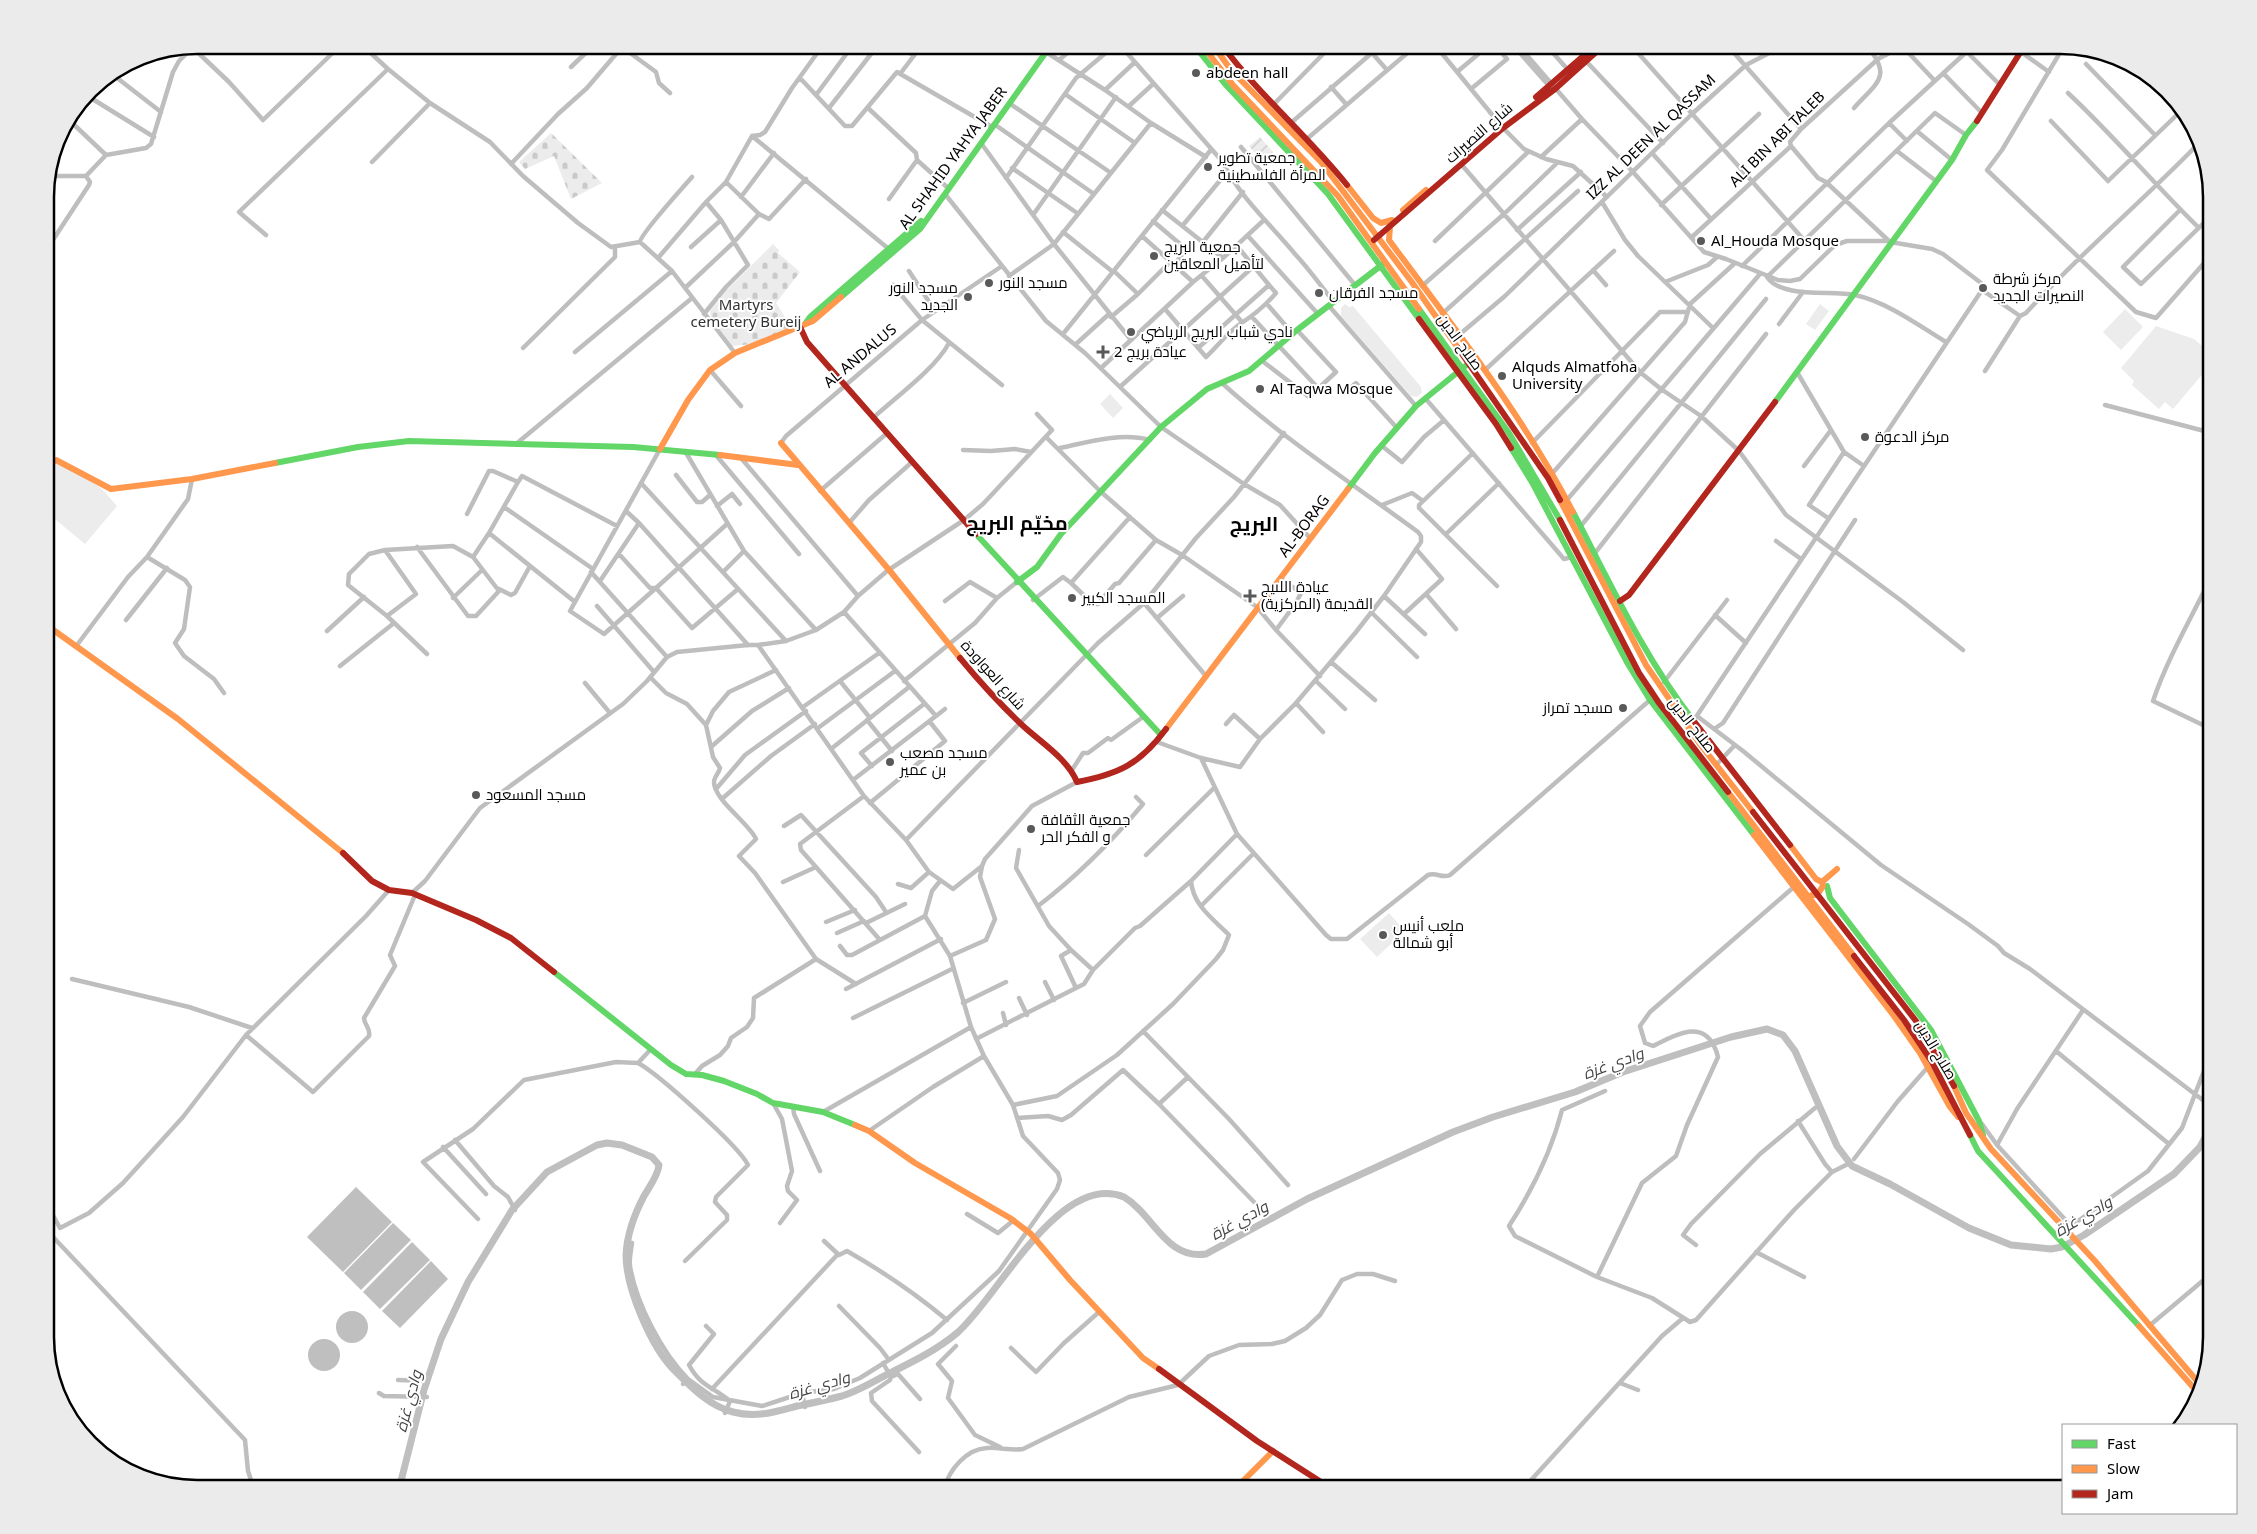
<svg xmlns="http://www.w3.org/2000/svg" width="2257" height="1534" viewBox="0 0 2257 1534" font-family="'Noto Sans',Cairo,sans-serif">
<style>
.cemetery{fill:url(#cemetery-stones)}
.park{fill:#ececec}
.garden{fill:url(#garden-furrows)}
.water{fill:#bfbfbf}
.lines{fill:none;stroke-linecap:round;stroke-linejoin:round}
.canal{stroke:#bfbfbf;stroke-width:4.5}
.river{stroke:#bfbfbf;stroke-width:7}
.street{stroke:#bebebe;stroke-width:4.5}
.fast{stroke:#63d668;stroke-width:6}
.slow{stroke:#ff974d;stroke-width:6}
.jam{stroke:#b3261e;stroke-width:6}
.poi-dot{fill:#595959;stroke:#fff;stroke-width:2}
.labels{text-anchor:middle;stroke-width:4;stroke-linejoin:round;paint-order:stroke}
.poi-label{font-size:15px;fill:#000;stroke:#fff;text-anchor:start}
.street-label{font-size:15px;fill:#000;stroke:#fff}
.park-label{font-size:15px;fill:#333;stroke:#fff}
.water-label{font-size:16px;font-style:italic;fill:#444;stroke:#fff}
.district-label{font-size:20px;font-weight:bold;fill:#000;stroke:#fff}
.rim{fill:none;stroke:#000;stroke-width:2.5}
</style>
<defs>
<pattern id="cemetery-stones" width="16" height="16" patternUnits="userSpaceOnUse" patternTransform="scale(1.25)"><rect width="16" height="16" fill="#ececec"/><path d="M2 7V4a2 2 0 0 1 4 0v3zM10 15v-3a2 2 0 0 1 4 0v3z" fill="#c9c9c9"/></pattern>
<pattern id="garden-furrows" width="10" height="10" patternUnits="userSpaceOnUse" patternTransform="scale(1.25)"><rect width="10" height="10" fill="#ececec"/><path d="M-1 1l2-2M0 10L10 0M9 11l2-2" fill="none" stroke="#c9c9c9"/></pattern>
</defs>
<rect width="100%" height="100%" fill="#fff"/>
<path class="cemetery" d="M551,133L602,183L571,199L554,156L525,169L519,162Z
M773,244L779,250L778,253L800,272L776,303L792,328L753,344L732,346L711,318L710,311L726,291Z"/>
<path class="park" d="M1345,304L1349,307L1353,306L1421,387L1422,393L1417,397L1411,396L1341,316V308Z
M1820,304L1829,311L1815,330L1806,324Z
M2125,309L2143,327L2121,350L2103,332Z
M2156,326L2194,339L2212,354V363L2173,409L2165,402L2159,409L2132,385L2134,381L2121,368Z
M1110,394L1123,408L1113,418L1100,404Z
M57,459L102,489L117,506L85,544L45,511V469Z
M1389,913L1405,931L1377,957L1360,939Z"/>
<path class="garden" d="M1260,137L1273,152L1262,161L1249,146Z"/>
<path class="water" d="M356,1187L392,1222L343,1272L307,1237Z
M393,1223L411,1240L361,1290L344,1273Z
M412,1242L430,1260L380,1309L363,1292Z
M431,1261L448,1279L400,1328L382,1311Z
M336 1327a16 16 0 1 1 32 0a16 16 0 1 1-32 0Z
M308 1355a16 16 0 1 1 32 0a16 16 0 1 1-32 0Z"/>
<g class="lines">
<path class="canal" d="M398,1380L428,1381"/>
<path class="river" d="M399,1489L424,1390L441,1339L468,1282L512,1210L547,1172L597,1145L607,1143L622,1145L652,1157L659,1165C658,1176 649,1187 644,1196C635,1213 627,1235 626,1255C626,1288 651,1347 674,1370C691,1387 709,1406 733,1412C756,1418 775,1412 797,1406C812,1403 827,1400 842,1396C861,1390 877,1379 894,1371C916,1360 938,1349 957,1333C997,1299 1059,1171 1124,1197C1153,1214 1166,1260 1206,1254L1307,1199L1453,1132L1493,1117L1575,1092L1623,1072L1731,1037L1767,1029L1783,1035L1795,1051L1837,1146L1852,1166L1890,1184L1969,1228L2011,1245L2051,1249L2062,1247L2084,1235L2174,1174L2200,1147L2212,1125"/>
<path class="street" d="M362,45L388,69L430,103L490,142L523,176L578,223L611,247L640,242L672,271L735,353
M898,45L914,56
M1035,45L1105,90L1151,123L1206,157
M1120,45L1222,161C1239,196 1270,224 1295,254C1309,269 1321,286 1334,302
M1365,45L1387,70
M1435,45L1503,128L1524,149L1546,159L1573,166L1607,197
M1513,45L1550,87
M1518,45L1582,119L1633,172L1704,252L1726,259L1778,280L1790,281L1800,279L1835,245L1847,241H1888
M1546,45L1569,71
M1631,45L1804,240
M1727,45L1801,129
M1768,45L1773,53
M2064,46L2002,150L1987,170L2136,312L2156,318L2212,254
M192,47L229,82L263,120L341,45
M622,47L656,72L659,83L670,93
M1903,47L1934,80
M298,51L303,45
M1967,52L2000,85
M2021,52L2049,72
M1059,60L1077,45
M1585,60L1663,143
M2086,64L2155,135
M571,67L594,45
M2139,68L2193,125
M1457,72L1489,45
M112,74L161,112
M900,74L922,45
M1944,74L1982,113
M800,78L845,126H852L897,72L992,127
M1331,87L1346,104
M1471,89L1507,59L1495,45
M1105,90L1135,62
M2068,93C2114,136 2154,184 2199,228
M1065,94L1135,143
M86,95L154,137
M816,95L853,45
M1009,103L1111,173
M1274,104L1332,45
M1129,106L1153,84
M829,108L878,45
M868,108L916,153L917,160
M1854,108C1876,83 1894,77 1866,45
M69,120L106,155
M2051,121L2108,181L2182,110
M1292,122L1381,45
M1889,123L1907,141
M994,124L1094,194
M1918,132L1952,160
M752,136L890,250
M1308,138L1412,49
M981,143L1054,244L1131,340
M1791,146L1818,178L1826,182L1890,242L1932,249L1943,254L1985,286L1982,290L2020,316L2026,313C2080,253 2142,202 2198,144
M1241,147L1355,285
M1897,151L1936,181
M1652,153L1711,219
M1541,157L1582,119
M372,162L430,103
M511,164L558,114L587,88L622,47L620,45
M1461,164L1641,373L1661,389L1701,416L1739,451L1786,515L1903,602L1963,650
M1012,168L1077,213
M48,176H86L106,155L146,148L151,144L173,72L179,61L194,46
M1006,178L1076,78L1115,45
M726,182L759,214L769,219L806,179
M945,194L1046,321L1085,353L1161,427L1244,484L1280,505L1310,538
M741,197L774,153
M889,199L917,160L948,188
M1602,202L1625,240L1638,256L1713,328
M1661,205L1759,114
M1162,210L1223,258
M2180,210L2123,267L2141,284L2212,215
M1033,215L1116,97
M1153,221L1186,249L1175,264
M1183,225L1227,172
M1517,230L1581,172
M1063,232L1113,272
M266,235L239,212L388,69
M1142,236L1193,282
M1248,236L1318,314
M1692,237L1791,146L1790,142L1801,129L1878,59L1905,45
M1435,241L1528,152
M640,242C640,235 684,186 692,177
M1203,242L1243,192
M691,247L721,220
M45,252L89,185L90,182L86,176
M658,258L706,202L726,182L752,136L760,135L765,132L792,88L823,45
M1742,266L1889,123L1974,45
M1593,270L1606,285
M909,271L935,311
M1114,271L1138,294
M1009,276L1054,244L1151,123
M1202,276L1242,322
M1767,277L1935,113L1966,135
M1767,277C1782,299 1831,290 1855,295C1887,302 1918,325 1946,342
M1665,282L1708,265L1717,257
M1422,286L1504,214L1557,163
M685,288L734,242L759,214
M1267,304L1293,334
M1329,306L1416,406
M1165,309L1206,357C1217,347 1228,332 1240,324C1254,315 1265,306 1276,293L1269,285
M704,314L726,287L748,265L721,220L706,202
M1442,314L1578,191
M1111,317L1138,294L1170,262
M1252,317L1318,388
M1779,324L1803,292
M1063,334L1210,151
M1453,340L1505,296L1692,114L1746,65L1785,45
M1076,344L1109,314
M523,348L615,257V247
M1198,348L1269,285L1237,246
M575,352L672,271
M1261,360L1309,397L1336,372L1297,330
M1101,368L1193,282L1223,258L1264,220
M710,370L741,406
M1485,370L1614,251
M1985,371L2020,316
M1797,372L1844,452L1864,466
M1002,385L922,320L1002,266
M1121,386L1254,266
M1344,393L1356,383L1397,428
M1425,398L1552,545L1564,559L1572,557
M2105,405L2212,433
M873,418C896,397 935,369 949,343
M1046,437L1100,491L1156,540L1182,555L1257,607L1276,630L1320,676
M781,443L786,436L922,320L893,285
M1532,443L1660,312H1688
M516,444L692,298
M1382,446L1402,462L1424,437L1443,421
M1060,448C1088,442 1121,432 1150,440
M660,449L570,611L604,634L656,588L692,628L738,589
M963,450L991,451L1015,449L1031,452
M685,451L744,551L816,630
M1473,453L1419,505V508L1497,586
M715,454L799,554
M741,458L858,596
M1804,466L1831,430
M676,475L697,502H702L710,495
M1550,476L1685,322L1690,304L1735,263
M641,483L786,641
M820,491L886,434
M1566,501L1760,274
M1382,505L1412,493L1423,501
M717,506L732,494L740,504
M504,507L593,569
M626,511L639,523L748,645
M467,514L489,471H493L518,482L522,476L617,526
M1828,518L1809,505L1844,452
M849,523L869,500L911,463
M1580,527L1766,299
M489,533L575,602
M1446,534L1499,483
M1776,541L1801,559
M417,547L468,616H476L499,591L473,557
M385,550L416,594L387,616
M1595,553L1766,334
M619,554L650,588H656L727,524
M147,557L185,580L190,587L184,629L175,643L184,656L214,679L224,693
M591,572L667,657
M723,572L744,551
M600,581L639,523
M1071,583L1093,604H1098L1115,584L1119,583L1156,540
M499,589L511,595L515,593L530,566
M1426,594L1456,629
M1384,596L1425,634
M453,598L482,570
M1033,600L1063,577L1071,583L1130,517
M945,601L970,582L997,598
M1144,603L1206,676
M597,606L654,672
M844,612L936,716
M1371,612L1417,657
M1404,614L1442,579L1416,549
M1715,615L1746,643
M1157,618L1183,596
M126,620L167,568
M1276,630L1296,603L1301,593L1280,578
M327,631L364,597
M77,645L128,577L147,557L188,499L192,479
M758,645L864,796L906,840L929,872L953,889L982,866L985,859L1032,806L1077,782
M427,654L387,616L348,585L349,574L369,554L385,550L453,546L473,557L489,533L518,482
M1331,662L1375,700
M340,666L394,623
M650,677L666,693L687,704L706,725L713,757L720,768C719,773 714,777 714,782C714,800 749,823 756,839L739,856L755,873L816,959L856,984
M840,681L870,718
M904,681L975,623L997,598L1017,582
M1316,681L1345,709
M1664,682L1727,600
M585,683L610,713
M1296,703L1323,732
M803,707L879,653
M1697,716L1743,751L1881,865L1968,924L1998,946L2004,953L2030,969L2212,1107
M1696,717L1982,290
M867,720L892,751
M1226,724L1234,715L1260,739
M706,725L713,711L729,692L776,670
M2205,726L2153,701C2168,657 2192,617 2212,575
M818,728L895,671
M1714,729L1723,723L1855,520
M1157,742L1201,758L1240,767L1260,739L1296,703L1356,632L1384,596L1421,542V536L1418,532C1353,484 1284,439 1223,384
M711,747L752,711L789,688
M831,749L909,687
M1201,758L1237,834L1326,935L1331,939H1347L1428,875C1437,872 1442,879 1450,875L1650,700
M1716,765L1735,745
M872,766L861,753L924,704
M1072,770L1083,753H1088L1108,738L1111,740L1143,717
M853,780L945,709
M716,789L745,755L806,711
M864,796L800,844L801,850L880,940
M723,798L771,756L815,724
M870,803L945,741L930,722
M784,826L801,815L876,897L886,912
M906,840L1098,643L1144,603L1196,538L1234,497L1284,433
M1146,855L1214,788
M783,882L816,867
M898,884L911,888L929,872
M412,893L425,881L480,808L623,704L647,681L667,657L677,652L748,645H758L786,641L816,630L844,612L858,596L887,571L964,520L983,504L1052,430L1037,414
M1202,905L1254,853
M1038,906C1076,877 1112,841 1143,804L1136,797
M925,916L950,956
M826,922L855,910
M866,923L905,904
M837,933L864,921
M840,946L847,955H852L925,916L932,891L940,881
M1071,950L1093,970
M72,979L189,1007L252,1028
M1045,982L1054,1000
M1076,988L1084,984L1093,970L1135,928L1140,926L1191,881L1237,834
M846,989L941,939
M1019,998L1027,1015
M963,1003L1006,982
M1003,1013L1006,1025
M853,1018L952,969
M1143,1031L1229,1119L1288,1185
M246,1035L313,1092L369,1036C371,1028 364,1025 364,1018L395,966L390,955L415,895
M976,1039L1076,988L1061,956L1071,950L1049,926L1016,868L1019,850
M651,1049L638,1063C657,1073 739,1146 748,1165L716,1197L715,1202L727,1215V1220L685,1261
M2056,1051L2169,1144
M694,1075L702,1066L720,1055L728,1046L731,1038L747,1027L753,1018L754,998L816,959
M1605,1091L1562,1110C1551,1153 1533,1189 1509,1226L1515,1236L1597,1277L1652,1298L1690,1322L1696,1320L1794,1210L1832,1172
M773,1103L782,1119L792,1171L787,1186L788,1191L797,1200L780,1223
M1159,1104L1188,1077
M1013,1105L1057,1096L1117,1055L1173,1004L1216,959L1223,950L1229,935C1212,918 1193,905 1191,881
M793,1106L794,1114L820,1171
M823,1112L971,1027
M1017,1118L1048,1116L1062,1120L1071,1115L1123,1070L1159,1104L1254,1202
M1798,1121L1825,1164L1832,1172L1846,1165
M1982,1124L1997,1145L2071,1226L2148,1171L2182,1128L2212,1050
M869,1131L933,1087L984,1056
M455,1140L494,1186L508,1197L515,1210
M1997,1145L2017,1109L2083,1010
M443,1147L486,1194
M1854,1159L1898,1101L1928,1067
M45,1201L60,1228L89,1213L123,1183L183,1117L246,1035L366,916L389,890
M967,1214L998,1233L1014,1220
M45,1217L53,1237L245,1440L248,1471L254,1489
M478,1219L423,1162L473,1129L524,1080L616,1062L638,1063
M824,1241L839,1255L847,1251C882,1271 916,1294 947,1320
M626,1242L632,1243C631,1251 629,1259 630,1266C636,1303 662,1353 688,1379
M1696,1245L1683,1235L1691,1224L1760,1154L1815,1108
M1756,1252L1804,1277
M1597,1277L1642,1183L1676,1156L1687,1125L1718,1057C1717,1052 1716,1050 1714,1046C1701,1019 1673,1036 1653,1046L1645,1043L1640,1026L1650,1012L1795,886
M839,1306L880,1348L889,1360
M706,1326L714,1334L689,1365C701,1387 712,1386 730,1401L725,1413
M2149,1326L2212,1273
M956,1346L938,1364L952,1381L948,1398L975,1435L1000,1447
M1011,1348L1036,1372L1064,1343L1099,1312
M883,1363L891,1377
M1620,1383L1638,1390
M683,1384L688,1379L713,1397L762,1406L802,1393L834,1389L860,1378L932,1333L999,1271L1057,1189L1060,1180L1058,1173L1023,1136L1013,1105L984,1056L971,1027L950,956L986,940L995,919L980,877L982,866
M712,1389L838,1254
M379,1393L384,1396L427,1397
M802,1393L805,1407
M919,1452L872,1401L871,1393L890,1380L891,1377L898,1374L920,1399
M944,1489C949,1470 966,1449 987,1448C999,1447 1011,1451 1023,1449L1129,1397L1178,1385L1209,1356L1239,1345L1272,1344L1285,1341L1306,1328L1320,1315L1342,1280L1357,1274H1373L1395,1281
M1523,1489L1662,1336L1683,1318"/>
<path class="fast" d="M1194,45L1225,84L1328,194L1419,319
M841,297L920,229L1051,45
M1419,309L1509,433L1560,520
M805,324L810,317L921,221
M1775,402L1952,160L1966,135L1977,121
M1511,448L1533,484L1628,664L1650,700L1754,835
M275,463L358,447L409,441L633,447L720,455
M1348,489L1375,453L1416,406L1469,363
M1573,512C1610,583 1644,657 1693,720
M976,534L1161,735
M1017,582L1037,567L1061,534L1161,427L1207,389L1249,371L1297,330L1383,264
M1827,886L1830,898L1931,1030L1979,1121L1983,1135
M554,972L671,1065L686,1074L702,1075L724,1081L757,1094L773,1103L823,1112L855,1125
M1970,1135L1978,1151L2139,1326"/>
<path class="slow" d="M1202,45L1233,85L1338,196L1419,309
M1213,45L1231,70L1321,162L1411,281L1458,348
M1347,185L1373,218L1381,223L1392,220
M1403,210L1426,190
M1390,227L1389,240C1454,328 1523,415 1573,512
M781,443L890,571L960,658
M660,449L688,400L710,370L735,353L813,321L841,297
M720,455L798,465
M45,467L56,460L111,489L192,479L275,463
M1560,500L1646,665L1700,744L1753,812
M45,624L178,719L343,853
M1166,729L1348,489
M1728,792L1854,956
M1754,835L1894,1016L1920,1053L1950,1107L1958,1117
M1790,845L1816,879L1822,882L1837,869
M1812,895H1817L1823,886L1822,882
M1954,1086L1966,1113L1991,1149L2095,1261L2203,1388
M855,1125L869,1131L915,1163L1010,1218L1031,1234L1070,1280L1143,1358L1159,1369
M2139,1326L2200,1395
M1235,1489L1273,1451"/>
<path class="jam" d="M1222,45C1259,95 1308,136 1347,185
M1536,97L1596,45
M1977,121L2025,45
M1374,240L1503,128L1555,89L1604,45
M1419,319L1496,424L1511,448
M800,327L807,342L976,534
M1458,348L1548,478L1560,500
M1560,520L1639,673L1659,703L1728,792
M1620,601L1629,595L1775,402
M960,658C979,681 999,703 1021,724C1040,742 1067,758 1077,782C1119,774 1140,764 1166,729
M1693,720L1790,845
M1753,812L1916,1021L1954,1086
M343,853L372,881L389,890L412,893L476,920L511,938L554,972
M1854,956L1904,1020L1932,1062L1970,1135
M1159,1369L1257,1441L1332,1489"/>
</g>
<g class="poi-dot">
<circle cx="1196" cy="73" r="5"/>
<circle cx="1208" cy="167" r="5"/>
<circle cx="1701" cy="241" r="5"/>
<circle cx="1154" cy="256" r="5"/>
<circle cx="989" cy="283" r="5"/>
<circle cx="1983" cy="288" r="5"/>
<circle cx="1319" cy="293" r="5"/>
<circle cx="968" cy="297" r="5"/>
<circle cx="1131" cy="332" r="5"/>
<path d="M1100.5 344.5h5v5h5v5h-5v5h-5v-5h-5v-5h5z"/>
<circle cx="1502" cy="376" r="5"/>
<circle cx="1260" cy="389" r="5"/>
<circle cx="1865" cy="437" r="5"/>
<path d="M1247.5 588.5h5v5h5v5h-5v5h-5v-5h-5v-5h5z"/>
<circle cx="1072" cy="598" r="5"/>
<circle cx="1623" cy="708" r="5"/>
<circle cx="890" cy="762" r="5"/>
<circle cx="476" cy="795" r="5"/>
<circle cx="1031" cy="829" r="5"/>
<circle cx="1383" cy="935" r="5"/>
</g>
<g class="labels">
<g class="poi-label">
<text x="1206" y="78">abdeen hall</text>
<text x="1218" y="163">جمعية تطوير<tspan x="1218" dy="17">المرأة الفلسطينية</tspan></text>
<text x="1711" y="246">Al_Houda Mosque</text>
<text x="1164" y="252">جمعية البريج<tspan x="1164" dy="17">لتأهيل المعاقين</tspan></text>
<text x="1993" y="284">مركز شرطة<tspan x="1993" dy="17">النصيرات الجديد</tspan></text>
<text x="999" y="288">مسجد النور</text>
<text x="958" y="293" text-anchor="end">مسجد النور<tspan x="958" dy="17">الجديد</tspan></text>
<text x="1329" y="298">مسجد الفرقان</text>
<text x="1141" y="337">نادي شباب البريج الرياضي</text>
<text x="1114" y="357">عيادة بريج 2</text>
<text x="1512" y="372">Alquds Almatfoha<tspan x="1512" dy="17">University</tspan></text>
<text x="1270" y="394">Al Taqwa Mosque</text>
<text x="1875" y="442">مركز الدعوة</text>
<text x="1261" y="592">عيادة اللىيج<tspan x="1261" dy="17">القديمة (المركزية)</tspan></text>
<text x="1082" y="603">المسجد الكبير</text>
<text x="1613" y="713" text-anchor="end">مسجد تمراز</text>
<text x="900" y="758">مسجد مصعب<tspan x="900" dy="17">بن عمير</tspan></text>
<text x="486" y="800">مسجد المسعود</text>
<text x="1041" y="825">جمعية الثقافة<tspan x="1041" dy="17">و الفكر الحر</tspan></text>
<text x="1393" y="931">ملعب أنيس<tspan x="1393" dy="17">أبو شمالة</tspan></text>
</g>
<g class="street-label">
<text transform="translate(1479 133) rotate(-41)" y="5">شارع النصيرات</text>
<text transform="translate(1651 137) rotate(-44)" y="5">IZZ AL DEEN AL QASSAM</text>
<text transform="translate(1777 139) rotate(-45)" y="5">ALI BIN ABI TALEB</text>
<text transform="translate(953 158) rotate(-54)" y="5">AL SHAHID YAHYA JABER</text>
<text transform="translate(1460 342) rotate(54)" y="5">صلاح الدين</text>
<text transform="translate(860 356) rotate(-40)" y="5">AL ANDALUS</text>
<text transform="translate(1304 526) rotate(-53)" y="5">AL-BORAG</text>
<text transform="translate(993 675) rotate(48)" y="5">شارع العواودة</text>
<text transform="translate(1692 725) rotate(52)" y="5">صلاح الدين</text>
<text transform="translate(1936 1050) rotate(59)" y="5">صلاح الدين</text>
</g>
<g class="park-label">
<text x="746" y="310">Martyrs<tspan x="746" dy="17">cemetery Bureij</tspan></text>
</g>
<g class="water-label">
<text transform="translate(1613 1063) rotate(-20)" y="6">وادي غزة</text>
<text transform="translate(2083 1216) rotate(-30)" y="6">وادي غزة</text>
<text transform="translate(1239 1220) rotate(-29)" y="6">وادي غزة</text>
<text transform="translate(819 1385) rotate(-16)" y="6">وادي غزة</text>
<text transform="translate(408 1401) rotate(-75)" y="6">وادي غزة</text>
</g>
<g class="district-label">
<text x="1017" y="530">مخيّم البريج</text>
<text x="1254" y="531">البريج</text>
</g>
</g>
<path d="M0 0H2257V1534H0ZM197 54H2060A143 143 0 0 1 2203 197V1337A143 143 0 0 1 2060 1480H197A143 143 0 0 1 54 1337V197A143 143 0 0 1 197 54Z" fill="#ebebeb" fill-rule="evenodd"/>
<path class="rim" d="M197 54H2060A143 143 0 0 1 2203 197V1337A143 143 0 0 1 2060 1480H197A143 143 0 0 1 54 1337V197A143 143 0 0 1 197 54Z"/>
<rect x="2062" y="1424" width="175" height="90" fill="#ffffff" stroke="#999999"/>
<rect x="2072" y="1440" width="25" height="8" fill="#63d668" stroke="#999999"/>
<text x="2107" y="1449" font-size="15" fill="#000000">Fast</text>
<rect x="2072" y="1465" width="25" height="8" fill="#ff974d" stroke="#999999"/>
<text x="2107" y="1474" font-size="15" fill="#000000">Slow</text>
<rect x="2072" y="1490" width="25" height="8" fill="#b3261e" stroke="#999999"/>
<text x="2107" y="1499" font-size="15" fill="#000000">Jam</text>
</svg>
